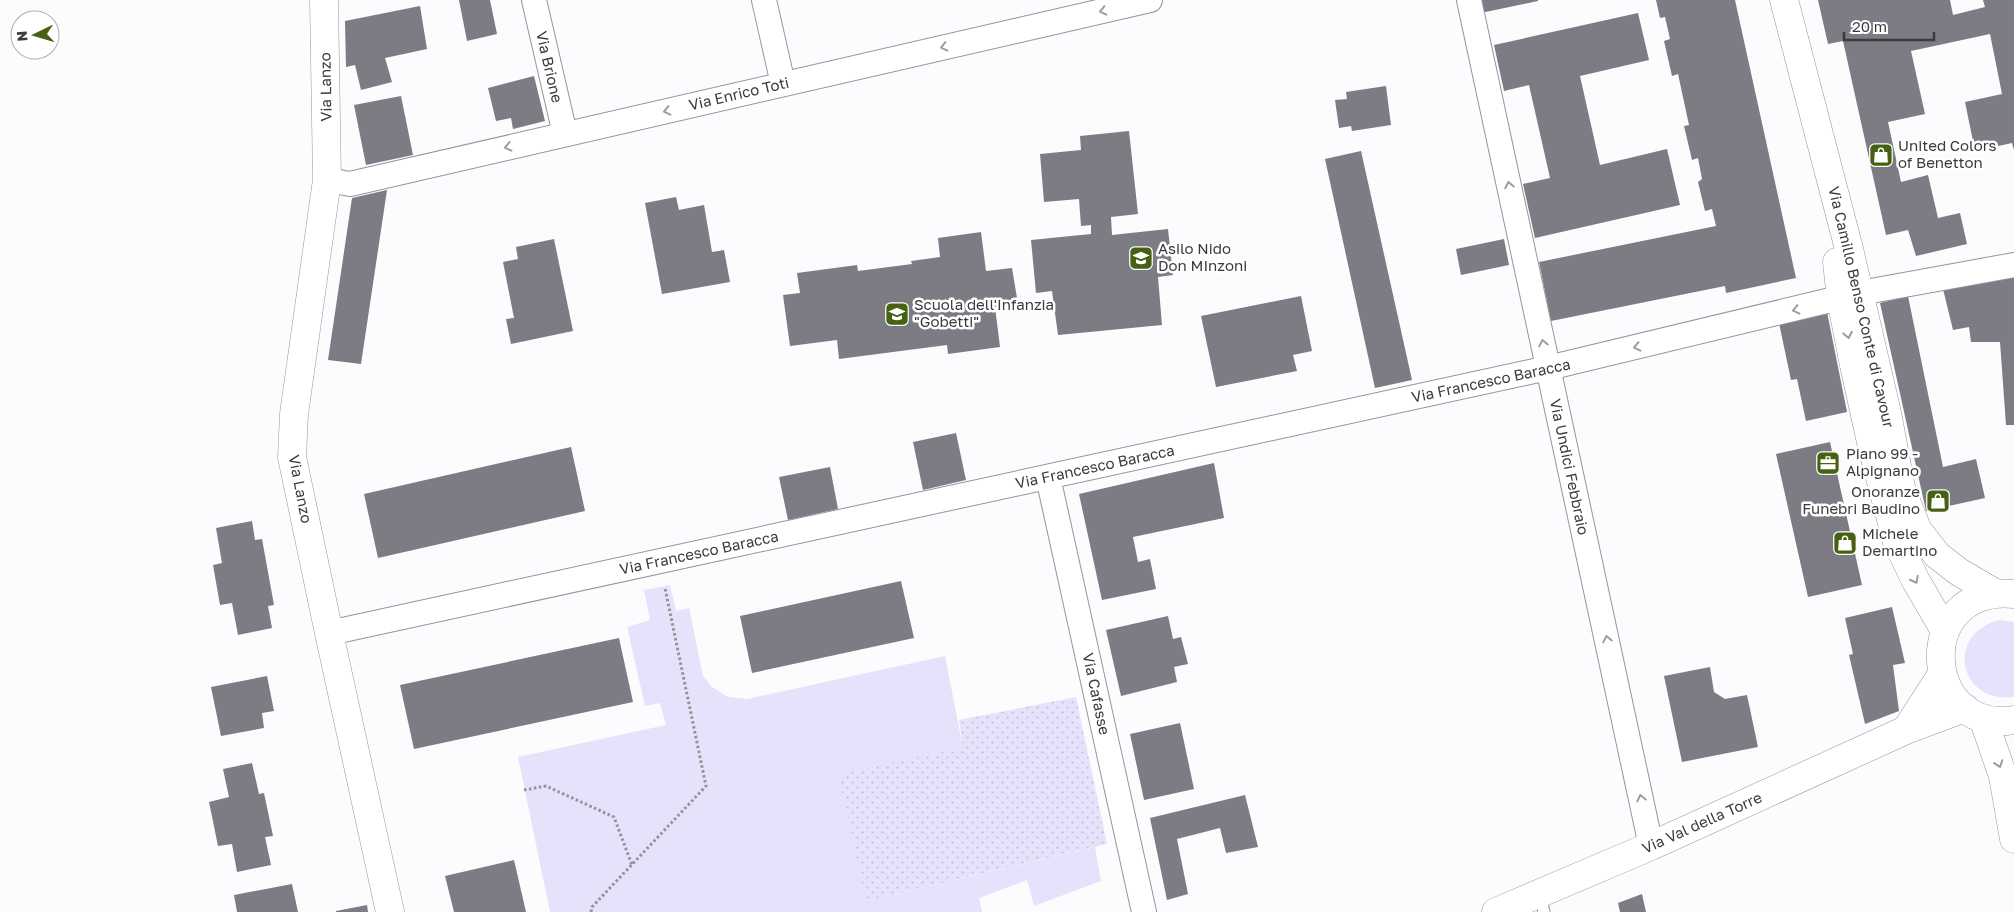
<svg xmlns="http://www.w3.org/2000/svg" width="2014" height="912" viewBox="0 0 2014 912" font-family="'Golos Text',sans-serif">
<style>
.grass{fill:#e8e1fb}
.park{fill:url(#park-dots)}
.building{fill:#7d7b83}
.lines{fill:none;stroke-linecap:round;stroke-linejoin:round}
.lane-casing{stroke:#96949c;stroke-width:13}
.street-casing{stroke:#96949c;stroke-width:26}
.secondary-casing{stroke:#96949c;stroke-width:29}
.path{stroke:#949396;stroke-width:3;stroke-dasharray:2.5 2.5;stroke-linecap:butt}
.lane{stroke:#fff;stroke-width:11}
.street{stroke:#fff;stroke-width:24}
.secondary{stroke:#fff;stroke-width:28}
.oneway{stroke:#9d9c9e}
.labels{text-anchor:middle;stroke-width:5;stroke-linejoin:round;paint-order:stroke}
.street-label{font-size:15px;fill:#3b3a3e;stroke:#fff}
.poi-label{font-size:15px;fill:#3b3a3e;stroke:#fff;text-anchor:start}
</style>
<defs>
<pattern id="park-dots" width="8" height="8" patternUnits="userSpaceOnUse" patternTransform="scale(1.25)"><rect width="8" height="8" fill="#e8e1fb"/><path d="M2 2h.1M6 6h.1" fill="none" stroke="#c8c2d8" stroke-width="1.8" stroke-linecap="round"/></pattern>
</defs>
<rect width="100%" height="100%" fill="#fcfbfe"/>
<path class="grass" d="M670,585L676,611L689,608L703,676L712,687L728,697L747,699L945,656L963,748L866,901L1095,847L1101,881L1034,906L1027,880L979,898L982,912H550L518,757L666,725L660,703L645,706L627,627L650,620L644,590Z
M1999,620L2014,622V697C1958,704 1945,634 1999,620Z"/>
<path class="park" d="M1076,697L1107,844L866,901L838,774L963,748L959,720Z"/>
<path class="building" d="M459,0H490L497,34L467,41Z
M1474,0H1538V1L1476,14Z
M1656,0H1735L1796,278L1726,293L1725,286L1551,321L1539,262L1716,226L1712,209L1705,211L1698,182L1702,179L1698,158L1692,160L1684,126L1689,125L1678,74L1672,76L1664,41L1670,39L1665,17L1660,18Z
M1818,0H1950L1953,15L1985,7L1983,0H2014V150L2012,143L1975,151L1965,102L2002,94L1990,34L1911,51L1925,114L1888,122L1901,182L1928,175L1938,218L1960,213L1967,244L1916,256L1908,230L1886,235L1843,41L1828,44Z
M420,6L427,49L385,58L392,82L361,90L355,65L346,67L345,21Z
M1638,13L1649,60L1580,76L1600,165L1667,149L1680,205L1535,238L1523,184L1550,178L1529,85L1504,91L1494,45Z
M534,76L545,121L513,129L511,118L496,121L488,88Z
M1386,86L1391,125L1352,131L1351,126L1339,128L1335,100L1347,99L1346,92Z
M401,96L413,155L366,165L354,105Z
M1129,131L1138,214L1111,217L1112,235L1168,229L1173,275L1158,277L1162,325L1058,335L1052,291L1036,293L1031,240L1091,234V225L1081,226L1079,199L1044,202L1040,154L1081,150L1080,136Z
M1361,151L1412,380L1375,388L1325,159Z
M387,190L361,364L328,360L352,198Z
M676,197L679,210L704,205L712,252L724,250L730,282L662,294L645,203Z
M981,232L986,271L1012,268L1018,304L995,307L1000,347L948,354L947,345L839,359L837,340L790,346L783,295L800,293L797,273L857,265L858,271L912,264L911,261L940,257L938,238Z
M554,239L573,331L511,344L506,319L514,318L503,262L518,259L516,247Z
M1504,239L1509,265L1461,275L1456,249Z
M2014,272V425H2006L2000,342H1971L1969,327L1953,330L1943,289Z
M1301,296L1312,351L1293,355L1297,371L1216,387L1201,316Z
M1908,296L1943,467L1976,459L1985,498L1926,511L1880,303Z
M1827,312L1847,412L1806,421L1797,379L1791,380L1779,323Z
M956,433L966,480L923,490L913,442Z
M1830,442L1862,585L1808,597L1776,454Z
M571,447L585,511L378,558L364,494Z
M1214,463L1224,518L1133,537L1138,562L1150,559L1156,589L1102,600L1079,494Z
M830,467L838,509L788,520L779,477Z
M252,521L255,540L262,539L274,605L268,606L272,628L238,635L232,603L220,605L213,565L222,563L216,528Z
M901,581L914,638L752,673L740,616Z
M1892,607L1905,663L1893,665L1899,711L1865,724L1849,655L1853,654L1845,618Z
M1168,616L1173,639L1181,637L1188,664L1174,667L1177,682L1121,696L1106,630Z
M619,638L633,702L414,749L400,685Z
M1710,667L1714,692L1725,699L1747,695L1758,747L1682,762L1664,676Z
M267,676L274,711L262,713L264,728L221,736L211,687Z
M1180,723L1194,789L1144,800L1130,734Z
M252,763L259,794L264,793L273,836L265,837L271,865L237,872L232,844L218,846L209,802L229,797L223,769Z
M1245,795L1258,847L1226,853L1220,828L1177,839L1188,894L1167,900L1150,818Z
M514,860L526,912H454L445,876Z
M292,884L298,912H237L234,895Z
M1642,894L1646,912H1620L1618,903Z
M367,905L368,912H336V911Z"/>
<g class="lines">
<g class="lane-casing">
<path id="lane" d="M1540,894L1544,912"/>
</g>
<g class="street-casing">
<path id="street" d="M534,0L565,134
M764,0L783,84
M1469,0L1651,846
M327,180L350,184L1150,0
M1048,477L1144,912
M329,633L1548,368L1860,293L2014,265"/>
</g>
<g class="secondary-casing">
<path id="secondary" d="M324,0L327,180L294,414L292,457L329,633L390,912
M1784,0L1849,249L1887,413L1901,488L1917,529L1937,555L1959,572L1995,593
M1837,262L1841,299L1854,365L1873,451L1897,542L1916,581L1945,631
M2014,594C1911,585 1922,735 2014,720
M1983,718L2003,776L2014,839
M1906,730L1942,674
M1496,912L1651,846L1906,730L1965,708"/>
</g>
<path class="path" d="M524,790L546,786L614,817L632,865
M591,912L592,907L706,786L665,588"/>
<use href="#lane" class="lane"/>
<use href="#street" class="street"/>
<use href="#secondary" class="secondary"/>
</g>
<defs><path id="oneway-chevron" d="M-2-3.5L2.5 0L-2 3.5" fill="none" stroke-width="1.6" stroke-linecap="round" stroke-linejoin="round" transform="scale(1.25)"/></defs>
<g class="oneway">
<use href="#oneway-chevron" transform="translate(1103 11) rotate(167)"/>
<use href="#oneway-chevron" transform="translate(944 47) rotate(167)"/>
<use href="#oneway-chevron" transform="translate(667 111) rotate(167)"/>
<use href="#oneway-chevron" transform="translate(508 147) rotate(167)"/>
<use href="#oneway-chevron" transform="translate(1509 185) rotate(-102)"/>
<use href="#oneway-chevron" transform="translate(1796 310) rotate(167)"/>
<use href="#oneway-chevron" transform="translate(1848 335) rotate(79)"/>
<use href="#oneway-chevron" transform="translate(1543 343) rotate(-102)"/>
<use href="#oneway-chevron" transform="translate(1637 347) rotate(167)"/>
<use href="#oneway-chevron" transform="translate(1915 580) rotate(63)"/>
<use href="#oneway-chevron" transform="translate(1607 639) rotate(-102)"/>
<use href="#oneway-chevron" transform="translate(1999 764) rotate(71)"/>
<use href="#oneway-chevron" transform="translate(1641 798) rotate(-102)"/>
</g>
<defs>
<g id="shop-square" transform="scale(1.25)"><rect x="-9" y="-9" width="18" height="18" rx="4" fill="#466112" stroke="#fff"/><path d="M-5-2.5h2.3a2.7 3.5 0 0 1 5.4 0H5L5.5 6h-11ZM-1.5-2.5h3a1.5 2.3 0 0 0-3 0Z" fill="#fff"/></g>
<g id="school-square" transform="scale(1.25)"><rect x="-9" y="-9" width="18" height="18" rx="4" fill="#466112" stroke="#fff"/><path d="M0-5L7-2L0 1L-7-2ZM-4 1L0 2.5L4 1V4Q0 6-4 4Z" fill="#fff"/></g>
<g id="office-square" transform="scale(1.25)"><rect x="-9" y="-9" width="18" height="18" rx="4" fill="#466112" stroke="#fff"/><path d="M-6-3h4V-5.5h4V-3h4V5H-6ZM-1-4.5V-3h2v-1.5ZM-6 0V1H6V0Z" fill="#fff"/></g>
</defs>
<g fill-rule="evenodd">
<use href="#shop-square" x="1881" y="155"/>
<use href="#school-square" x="1141" y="258"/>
<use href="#school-square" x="897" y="314"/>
<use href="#office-square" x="1828" y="463"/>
<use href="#shop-square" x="1938" y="501"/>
<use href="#shop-square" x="1845" y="543"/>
</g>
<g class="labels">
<g class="street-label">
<text transform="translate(549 67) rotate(77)" y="5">Via Brione</text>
<text transform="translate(326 87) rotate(-91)" y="5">Via Lanzo</text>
<text transform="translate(739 94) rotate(-13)" y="5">Via Enrico Toti</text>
<text transform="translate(1861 307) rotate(77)" y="5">Via Camillo Benso Conte di Cavour</text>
<text transform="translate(1491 381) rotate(-12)" y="5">Via Francesco Baracca</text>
<text transform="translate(1095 467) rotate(-12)" y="5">Via Francesco Baracca</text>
<text transform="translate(1569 467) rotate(78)" y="5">Via Undici Febbraio</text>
<text transform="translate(300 489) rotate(79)" y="5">Via Lanzo</text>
<text transform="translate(699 553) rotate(-12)" y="5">Via Francesco Baracca</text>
<text transform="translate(1096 694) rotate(78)" y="5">Via Cafasse</text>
<text transform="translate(1702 823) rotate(-24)" y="5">Via Val della Torre</text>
</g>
<g class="poi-label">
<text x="1898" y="151">United Colors<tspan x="1898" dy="17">of Benetton</tspan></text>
<text x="1158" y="254">Asilo Nido<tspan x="1158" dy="17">Don MInzoni</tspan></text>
<text x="914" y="310">Scuola dell'Infanzia<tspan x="914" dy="17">"Gobetti"</tspan></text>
<text x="1846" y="459">Piano 99 -<tspan x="1846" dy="17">Alpignano</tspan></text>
<text x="1920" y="497" text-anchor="end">Onoranze<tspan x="1920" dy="17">Funebri Baudino</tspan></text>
<text x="1862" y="539">Michele<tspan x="1862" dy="17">Demartino</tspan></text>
</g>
</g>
<g transform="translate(35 35) rotate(265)"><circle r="24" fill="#ffffff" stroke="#b1b0b2"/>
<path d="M0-4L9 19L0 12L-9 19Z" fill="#466112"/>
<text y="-8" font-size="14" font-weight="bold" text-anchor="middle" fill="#3b3a3e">N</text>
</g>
<path d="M1844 32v8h90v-8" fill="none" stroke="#3b3a3e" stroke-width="2.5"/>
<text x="1852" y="32" font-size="15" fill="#3b3a3e" stroke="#ffffff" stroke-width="4" paint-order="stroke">20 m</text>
</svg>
